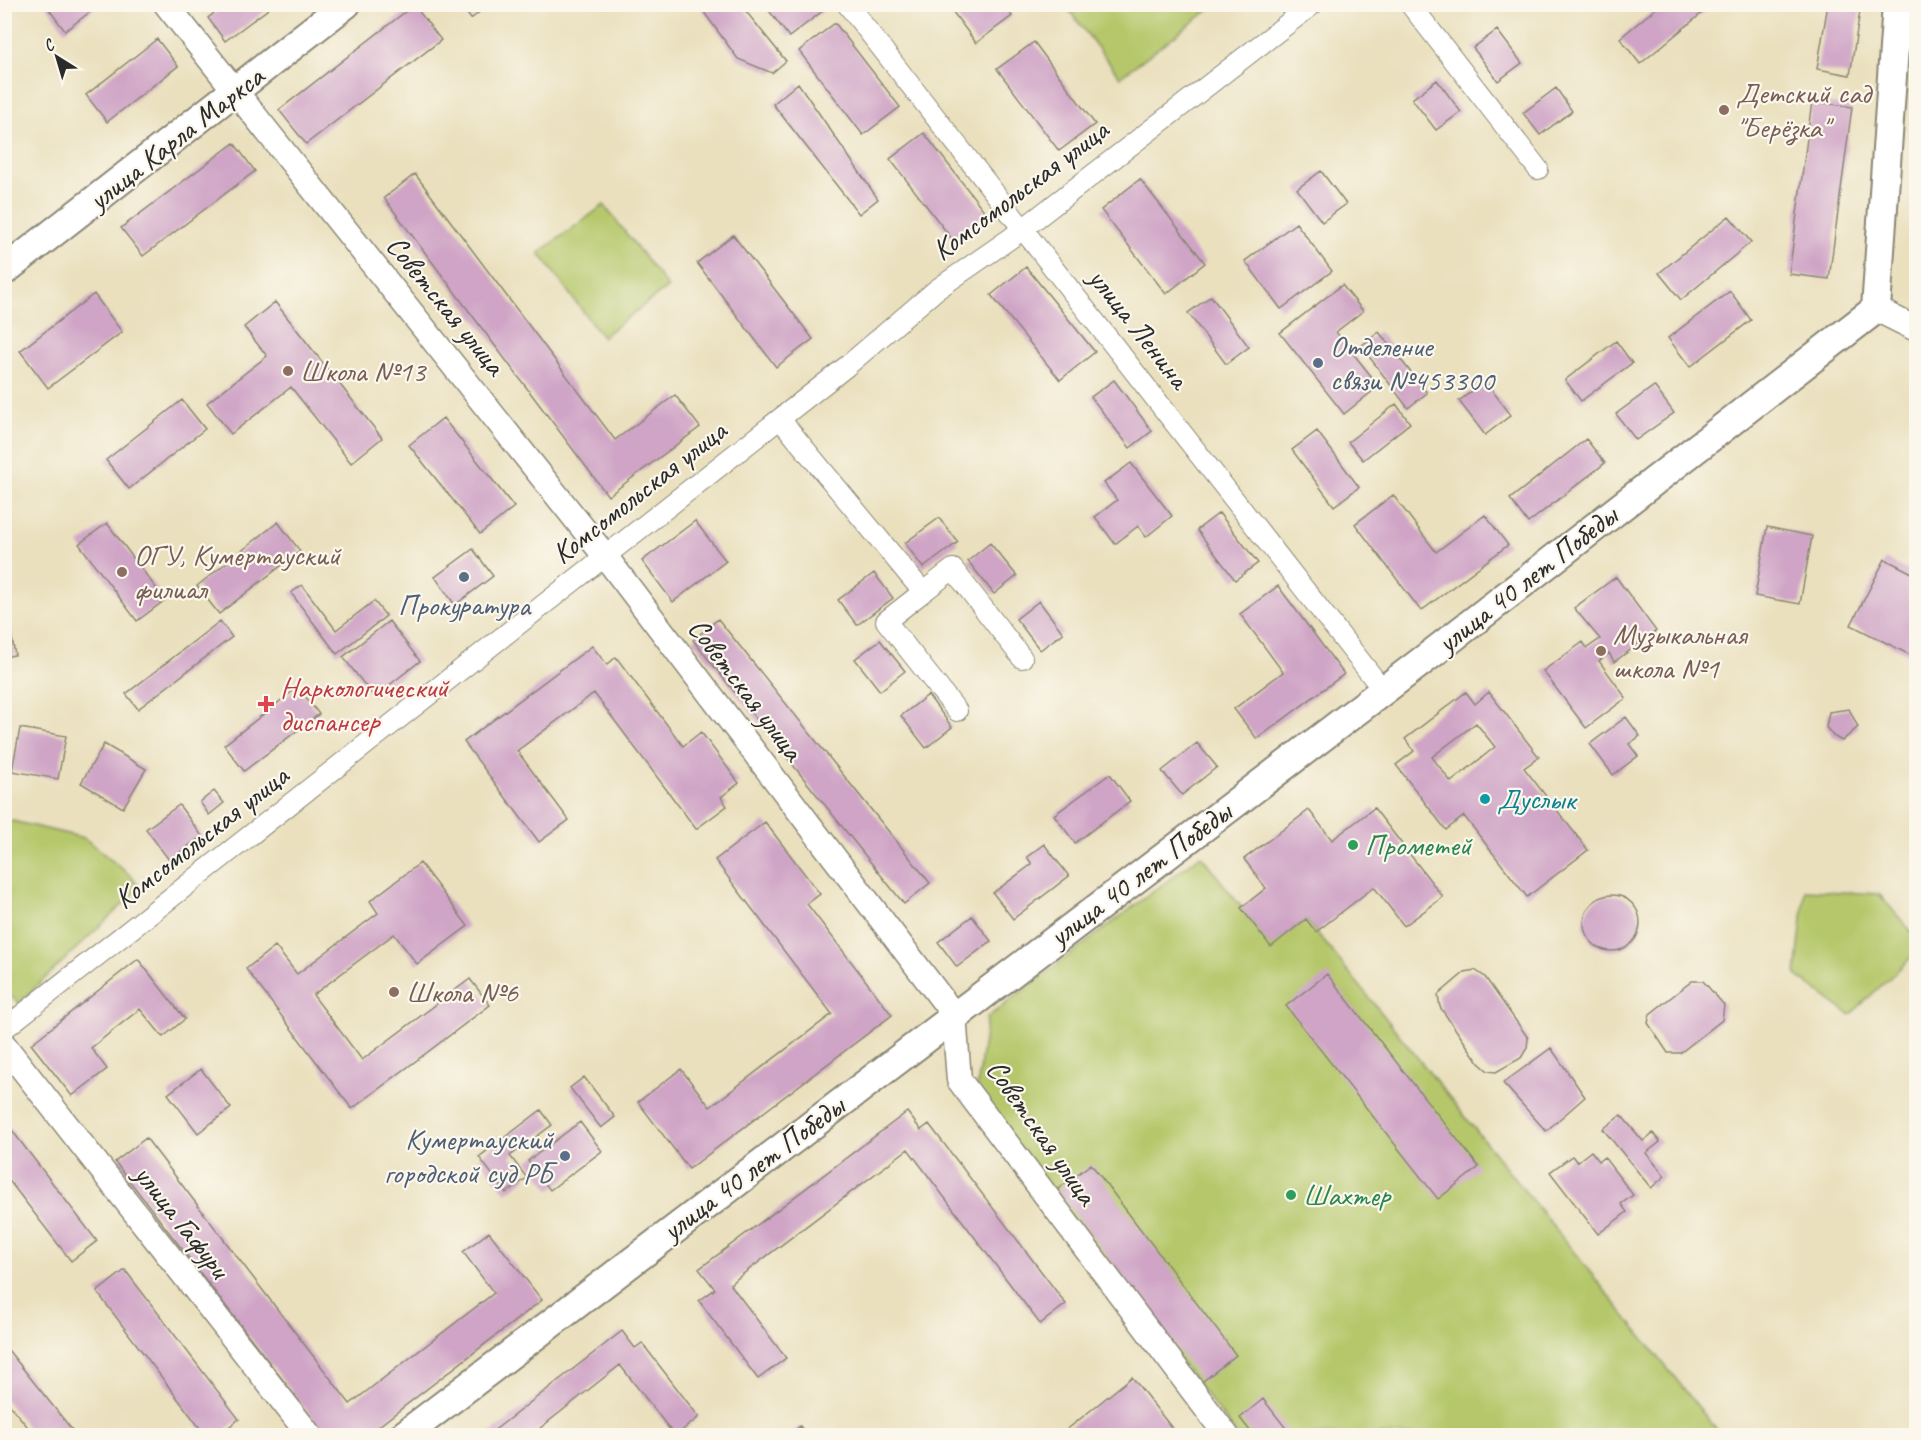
<svg xmlns="http://www.w3.org/2000/svg" width="1921" height="1440" viewBox="0 0 1921 1440" font-family="Caveat,sans-serif">
<style>
.green{fill:#b5c76b;stroke:#70794b;stroke-width:1.5}
.building{fill:#cfa4c6;fill-rule:evenodd}
.lines{fill:none;stroke-linecap:round;stroke-linejoin:round}
.minor-casing{stroke:#8a8674;stroke-width:22}
.tertiary-casing{stroke:#8a8674;stroke-width:27}
.secondary-casing{stroke:#8a8674;stroke-width:32}
.minor{stroke:#fff;stroke-width:20}
.tertiary{stroke:#fff;stroke-width:24}
.secondary{stroke:#fff;stroke-width:28}
.education-dot{fill:#8d6e63;stroke:#fbf7ec;stroke-width:2}
.service-dot{fill:#5c6f8a;stroke:#fbf7ec;stroke-width:2}
.health-dot{fill:#e0444e;stroke:#fbf7ec;stroke-width:2}
.culture-dot{fill:#0f9aa8;stroke:#fbf7ec;stroke-width:2}
.leisure-dot{fill:#2e9e5b;stroke:#fbf7ec;stroke-width:2}
.labels{text-anchor:middle;stroke-width:4.5;stroke-linejoin:round;paint-order:stroke}
.education-label{font-size:30px;fill:#785e54;stroke:#fbf7ec;text-anchor:start}
.street-label{font-size:30px;fill:#2b2b2b;stroke:#fbf7ec}
.service-label{font-size:30px;fill:#4e5e75;stroke:#fbf7ec;text-anchor:start}
.health-label{font-size:30px;fill:#be3a42;stroke:#fbf7ec;text-anchor:start}
.culture-label{font-size:30px;fill:#0d838f;stroke:#fbf7ec;text-anchor:start}
.leisure-label{font-size:30px;fill:#27864d;stroke:#fbf7ec;text-anchor:start}
</style>
<rect width="100%" height="100%" fill="#fbf7ec"/>
<filter id="ink" filterUnits="userSpaceOnUse"><feTurbulence type="fractalNoise" baseFrequency=".0167" numOctaves="2"/><feDisplacementMap in="SourceGraphic" scale="12" xChannelSelector="R" yChannelSelector="G"/><feConvolveMatrix kernelMatrix="1 2 1 2 8 2 1 2 1" color-interpolation-filters="sRGB"/></filter>
<filter id="wash" filterUnits="userSpaceOnUse"><feTurbulence type="fractalNoise" baseFrequency=".008" numOctaves="4" result="noise"/><feDisplacementMap in="SourceGraphic" scale="24" xChannelSelector="R" yChannelSelector="G"/><feGaussianBlur stdDeviation="1.35" result="paint"/><feColorMatrix in="noise" values="0 0 0 0 0 0 0 0 0 0 0 0 0 0 0 0 0 1.4 0 .05"/><feComposite in="paint" operator="in"/></filter>
<g filter="url(#wash)">
<rect width="100%" height="100%" fill="#eae0be"/>
<path class="green" d="M1065,5H1215L1120,77Z
M604,205L668,287L602,337L539,253Z
M4,819L84,838L131,876L140,888L19,1003L5,992Z
M1201,855L1271,946L1306,919L1721,1435H1237L976,1095L987,1018Z
M1805,890L1879,894L1916,937V953L1850,1015L1796,975Z"/>
<g id="blocks">
<path class="building" d="M45,4H93L95,8L65,31Z
M226,4H275L225,41L208,18Z
M459,4H489L471,19Z
M698,4H740L786,61L772,73L738,59Z
M764,4H821L825,9L789,37Z
M947,4H1004L1012,16L976,43Z
M1661,4H1713L1640,64L1620,38Z
M1828,4H1861L1850,75L1817,69Z
M414,5L441,40L306,144L279,110Z
M835,23L900,107L863,135L799,51Z
M1497,30L1522,63L1498,81L1473,48Z
M157,39L178,66L107,122L86,95Z
M1034,42L1095,124L1059,151L997,69Z
M1437,80L1461,112L1436,130L1412,99Z
M798,83L878,199L859,214L773,104Z
M1556,88L1572,111L1540,135L1523,113Z
M1812,101L1852,107L1829,279L1789,274Z
M924,133L989,217L955,243L890,159Z
M234,143L255,171L143,256L121,228Z
M1321,171L1346,204L1322,222L1297,189Z
M415,174L615,440L675,395L700,427L608,496L384,198Z
M1140,179L1205,263L1166,294L1101,210Z
M1729,216L1751,242L1681,300L1659,273Z
M1296,223L1332,271L1281,309L1245,261Z
M733,235L813,339L776,367L697,263Z
M1026,267L1095,352L1060,380L991,295Z
M1342,285L1363,311L1336,332L1379,386L1344,414L1280,333Z
M1730,291L1751,320L1690,367L1668,338Z
M94,294L122,332L48,388L20,351Z
M1211,296L1249,347L1226,364L1188,313Z
M275,302L382,438L351,463L291,387L231,434L207,403L267,356L244,327Z
M1379,332L1427,393L1408,408L1361,346Z
M1616,341L1632,363L1581,401L1565,380Z
M1114,380L1152,431L1130,448L1091,397Z
M1485,381L1511,415L1485,435L1459,401Z
M1654,386L1674,413L1636,440L1616,414Z
M182,400L205,429L129,489L106,460Z
M1396,404L1410,423L1363,460L1348,442Z
M443,418L514,507L480,534L409,445Z
M1317,431L1359,487L1334,506L1292,450Z
M1586,439L1605,463L1528,523L1510,499Z
M1131,463L1172,516L1146,537L1138,526L1115,544L1095,517L1117,500L1104,483Z
M1393,495L1436,552L1485,515L1508,545L1421,611L1355,524Z
M1219,513L1258,563L1235,580L1197,530Z
M939,518L958,542L923,568L905,543Z
M695,521L726,561L673,602L642,561Z
M278,522L300,551L219,614L197,586Z
M107,523L165,600L137,621L79,544Z
M1767,527L1812,536L1800,604L1755,596Z
M990,543L1017,576L994,594L968,561Z
M473,549L493,576L455,605L435,577Z
M1885,559L1916,575V658L1851,625Z
M874,573L893,598L857,625L838,600Z
M1616,577L1656,631L1614,662L1609,653L1599,661L1626,698L1586,728L1543,671L1583,642L1587,648L1600,639L1574,608Z
M302,585L336,630L374,601L386,616L337,654L291,593Z
M1278,586L1344,674L1257,739L1234,709L1283,672L1240,614Z
M1039,601L1063,633L1040,650L1016,619Z
M718,619L930,883L904,904L693,640Z
M220,621L232,637L138,709L126,694Z
M389,621L420,661L374,697L343,657Z
M10,628L15,655L4,657V629Z
M880,640L905,671L880,691L855,659Z
M592,646L607,665L616,657L683,746L701,732L739,783L721,797L727,806L696,829L594,693L517,751L569,820L539,842L464,742Z
M298,687L319,714L244,771L224,745Z
M1466,692L1475,704L1489,692L1539,757L1524,768L1588,850L1527,897L1464,816L1446,830L1396,765L1414,751L1405,739ZM1476,723L1495,747L1451,782L1432,757Z
M928,695L952,727L926,748L901,716Z
M1849,709L1858,727L1842,741L1833,736L1826,727L1829,712Z
M1626,717L1640,736L1629,744L1638,756L1613,775L1590,744Z
M20,728L66,736L58,779L12,771Z
M1197,743L1217,767L1182,795L1162,771Z
M104,744L146,769L123,808L81,783Z
M1110,774L1130,801L1075,843L1054,815Z
M214,791L224,803L209,815L200,802Z
M179,805L202,836L169,860L146,829Z
M1374,808L1443,897L1404,926L1374,887L1316,932L1306,919L1271,947L1241,908L1266,888L1244,859L1309,810L1332,840Z
M765,822L820,894L807,904L892,1015L689,1169L638,1102L681,1069L710,1107L832,1014L715,860Z
M1044,844L1069,876L1013,919L993,893L1032,864L1027,857Z
M420,863L468,926L417,964L394,934L313,995L362,1060L470,979L490,1005L352,1109L246,969L275,946L297,974L378,913L370,901Z
M1584 923a28 28 0 1 1 56 0a28 28 0 1 1-56 0Z
M972,916L991,941L957,967L938,942Z
M138,959L185,1019L163,1037L140,1009L91,1048L107,1069L72,1096L31,1044Z
M1475,970L1485,977L1528,1038L1527,1048L1521,1058L1496,1072L1488,1071L1479,1063L1440,1007L1438,995L1465,972Z
M1327,974L1479,1167L1438,1199L1286,1006Z
M1692,981H1703L1724,1005L1722,1020L1680,1053H1668L1648,1023L1650,1014Z
M1551,1048L1585,1097L1546,1131L1503,1083Z
M201,1069L231,1108L198,1133L168,1094Z
M584,1077L615,1117L601,1128L570,1088Z
M541,1110L552,1125L510,1156L527,1178L506,1193L479,1157Z
M907,1112L921,1130L929,1124L1066,1304L1040,1324L908,1149L730,1284L786,1358L758,1379L699,1301L715,1289L699,1269Z
M1621,1115L1643,1141L1653,1133L1660,1142L1646,1153L1665,1176L1651,1188L1603,1129Z
M4,1120L97,1241L71,1261L4,1174Z
M580,1122L602,1151L550,1190L528,1161Z
M146,1138L350,1404L494,1293L463,1252L489,1232L542,1300L366,1436H326L115,1162Z
M1591,1151L1599,1161L1604,1157L1633,1195L1621,1204L1627,1212L1598,1234L1550,1172L1572,1156L1577,1162Z
M1091,1164L1236,1355L1202,1382L1057,1190Z
M125,1270L239,1419L217,1436H206L97,1292Z
M622,1331L635,1348L642,1343L699,1417L675,1436L620,1365L530,1436H487Z
M4,1345L77,1436H35L4,1398Z
M1132,1377L1178,1436H1059Z
M1263,1399L1292,1436H1254L1240,1418Z
M800,1426L807,1436H787Z"/>
</g>
</g>
<g filter="url(#ink)">
<use href="#blocks" fill-opacity="0" stroke="#8a8674" stroke-width="1.5"/>
<g class="lines">
<g class="minor-casing">
<path id="minor" d="M847,4L1383,690
M1410,4L1538,169
M780,419L923,592L886,621L957,711
M923,592L953,569L1022,658
M4,1029L847,366L936,290L1011,238L1313,4"/>
</g>
<g class="tertiary-casing">
<path id="tertiary" d="M166,4L605,556L954,1015L959,1080L1227,1436
M1876,309L1916,329
M4,1045L310,1436"/>
</g>
<g class="secondary-casing">
<path id="secondary" d="M4,271L346,4
M403,1436L1434,652L1876,309L1897,4"/>
</g>
<use href="#minor" class="minor"/>
<use href="#tertiary" class="tertiary"/>
<use href="#secondary" class="secondary"/>
</g>
</g>
<g class="education-dot">
<circle cx="1724" cy="110" r="6"/>
<circle cx="288" cy="371" r="6"/>
<circle cx="122" cy="572" r="6"/>
<circle cx="1601" cy="651" r="6"/>
<circle cx="394" cy="992" r="6"/>
</g>
<g class="service-dot">
<circle cx="1318" cy="363" r="6"/>
<circle cx="464" cy="577" r="6"/>
<circle cx="565" cy="1156" r="6"/>
</g>
<path class="health-dot" d="M263 695h6v6h6v6h-6v6h-6v-6h-6v-6h6z"/>
<circle class="culture-dot" cx="1485" cy="799" r="6"/>
<g class="leisure-dot">
<circle cx="1353" cy="845" r="6"/>
<circle cx="1291" cy="1195" r="6"/>
</g>
<g class="labels">
<g class="education-label">
<text x="1736" y="103">Детский сад<tspan x="1736" dy="34">"Берёзка"</tspan></text>
<text x="300" y="381">Школа №13</text>
<text x="134" y="565">ОГУ, Кумертауский<tspan x="134" dy="34">филиал</tspan></text>
<text x="1613" y="644">Музыкальная<tspan x="1613" dy="34">школа №1</tspan></text>
<text x="406" y="1002">Школа №6</text>
</g>
<g class="street-label">
<text transform="translate(176 138) rotate(-38)" y="10">улица Карла Маркса</text>
<text transform="translate(1020 190) rotate(-37)" y="10">Комсомольская улица</text>
<text transform="translate(446 305) rotate(51)" y="10">Советская улица</text>
<text transform="translate(1139 328) rotate(52)" y="10">улица Ленина</text>
<text transform="translate(639 492) rotate(-38)" y="10">Комсомольская улица</text>
<text transform="translate(1527 579) rotate(-38)" y="10">улица 40 лет Победы</text>
<text transform="translate(746 689) rotate(53)" y="10">Советская улица</text>
<text transform="translate(201 837) rotate(-38)" y="10">Комсомольская улица</text>
<text transform="translate(1140 874) rotate(-37)" y="10">улица 40 лет Победы</text>
<text transform="translate(1042 1132) rotate(55)" y="10">Советская улица</text>
<text transform="translate(753 1168) rotate(-37)" y="10">улица 40 лет Победы</text>
<text transform="translate(182 1221) rotate(52)" y="10">улица Гафури</text>
</g>
<g class="service-label">
<text x="1330" y="356">Отделение<tspan x="1330" dy="34">связи №453300</tspan></text>
<text x="464" y="615" text-anchor="middle">Прокуратура</text>
<text x="553" y="1149" text-anchor="end">Кумертауский<tspan x="553" dy="34">городской суд РБ</tspan></text>
</g>
<g class="health-label">
<text x="280" y="697">Наркологический<tspan x="280" dy="34">диспансер</tspan></text>
</g>
<g class="culture-label">
<text x="1497" y="809">Дуслык</text>
</g>
<g class="leisure-label">
<text x="1365" y="855">Прометей</text>
<text x="1303" y="1205">Шахтер</text>
</g>
</g>
<rect width="1921" height="1440" fill="none" stroke="#fbf7ec" stroke-width="24"/>
<g transform="translate(57 57) rotate(323)" stroke="#fbf7ec" stroke-width="4.5" paint-order="stroke">
<path d="M0-4.5L10 22L0 15L-10 22Z" fill="#2b2b2b"/>
<text y="-9" font-size="16" font-weight="bold" text-anchor="middle" fill="#2b2b2b">С</text>
</g>
</svg>
